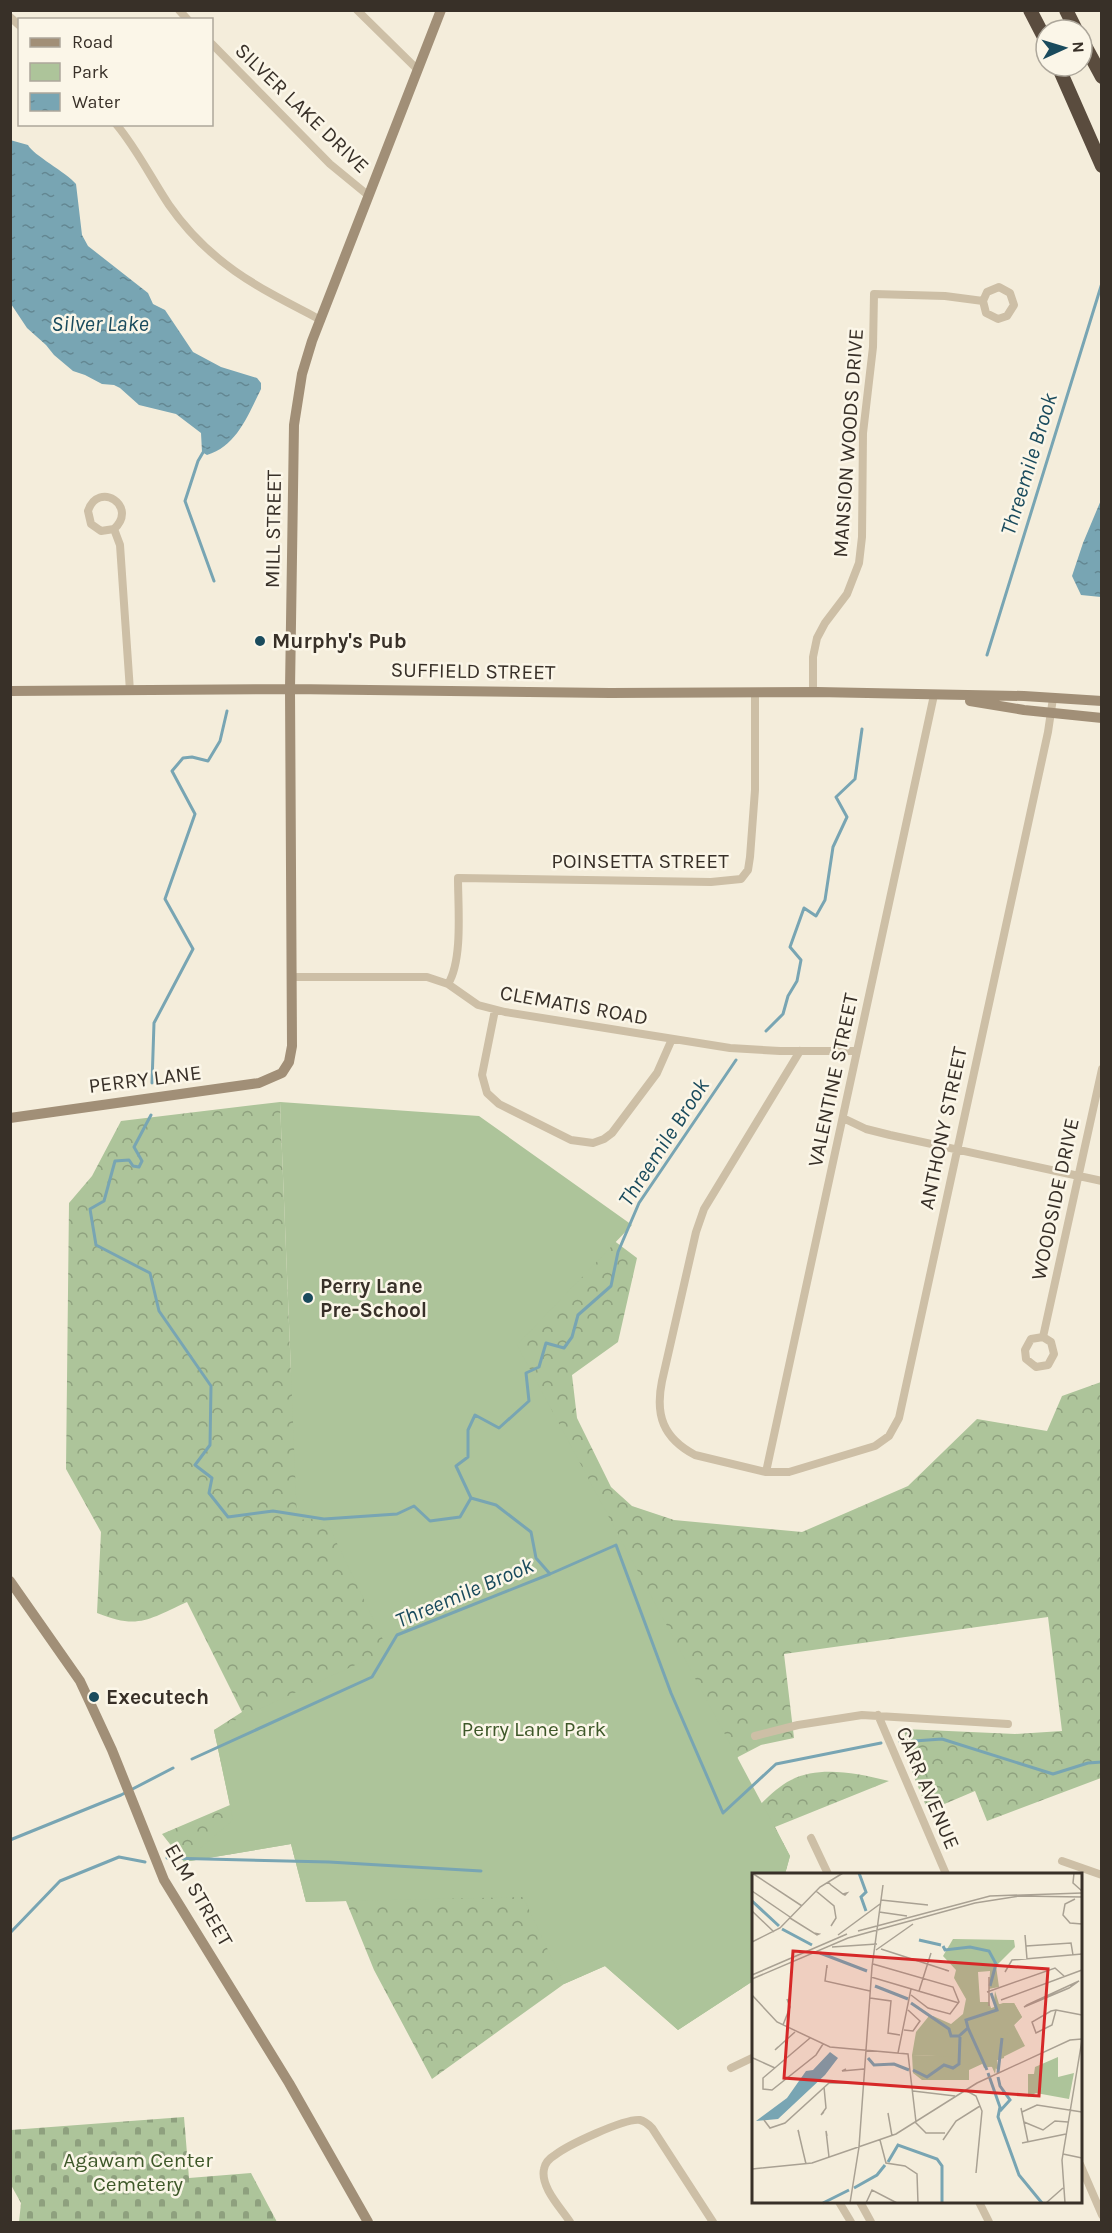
<svg xmlns="http://www.w3.org/2000/svg" width="1112" height="2233" viewBox="0 0 1112 2233" font-family="Karla,sans-serif">
<style>
.forest{fill:url(#forest-crowns)}
.cemetery{fill:url(#cemetery-stones)}
.green{fill:#adc49a}
.water{fill:url(#water-ripples)}
.lines{fill:none;stroke-linecap:round;stroke-linejoin:round}
.stream{stroke:#78a5b3;stroke-width:3}
.street{stroke:#cdbfa6;stroke-width:8}
.secondary{stroke:#a18f77;stroke-width:10}
.highway{stroke:#5a4c3e;stroke-width:14}
.poi-dot{fill:#1a4b5d;stroke:#fbf6e8;stroke-width:2}
.labels{text-anchor:middle;stroke-width:5;stroke-linejoin:round;paint-order:stroke}
.street-label{font-size:21px;fill:#383028;stroke:#fbf6e8}
.poi-label{font-size:21px;font-weight:bold;fill:#383028;stroke:#fbf6e8;text-anchor:start}
.park-label{font-size:21px;fill:#3e5829;stroke:#fbf6e8}
.water-label{font-size:22px;font-style:italic;fill:#1a4b5d;stroke:#fbf6e8}
.inset-river{fill:none;stroke:#78a5b3;stroke-width:3}
.inset-road{fill:none;stroke:#a9a193;stroke-width:1.5}
.view{fill:#d62828;fill-opacity:0.15;stroke:#d62828;stroke-width:3}
.inset-edge{fill:none;stroke:#383028;stroke-width:3}
</style>
<defs>
<pattern id="forest-crowns" width="20" height="18" patternUnits="userSpaceOnUse" patternTransform="scale(1.5)"><rect width="20" height="18" fill="#adc49a"/><path d="M2 6a3 3 0 1 1 6 0M12 15a3 3 0 1 1 6 0" fill="none" stroke="#8ea07e"/></pattern>
<pattern id="cemetery-stones" width="16" height="16" patternUnits="userSpaceOnUse" patternTransform="scale(1.5)"><rect width="16" height="16" fill="#adc49a"/><path d="M2 7V4a2 2 0 0 1 4 0v3zM10 15v-3a2 2 0 0 1 4 0v3z" fill="#8ea07e"/></pattern>
<pattern id="water-ripples" width="26" height="14" patternUnits="userSpaceOnUse" patternTransform="scale(1.5)"><rect width="26" height="14" fill="#78a5b3"/><path d="M2 4q2-2 4 0t4 0M15 11q2-2 4 0t4 0" fill="none" stroke="#638792"/></pattern>
</defs>
<rect width="100%" height="100%" fill="#f4eddb"/>
<path class="forest" d="M280,1102L291,1373L468,1131L637,1258L618,1342L572,1375L577,1418L611,1487L632,1506L674,1520L802,1532L908,1486L977,1419L1047,1431L1062,1396L1101,1382V1778L987,1821L975,1791L928,1811L912,1772L904,1729L1015,1734L1062,1731L1048,1617L784,1654L794,1738L761,1745L738,1757L722,1782L748,1817C761,1804 775,1788 791,1780C821,1765 859,1774 889,1781L775,1827L790,1856L785,1874H754L753,1981L678,2030L605,1966L564,1984L432,2079L374,1970L346,1901L306,1902L291,1844L184,1862L162,1834L230,1805L214,1730L242,1712L187,1602C149,1619 139,1630 97,1613L101,1532L66,1469L69,1203L92,1176L121,1121Z"/>
<path class="cemetery" d="M184,2117L189,2178L251,2173L277,2222H19L21,2203L11,2185V2130Z"/>
<path class="green" d="M280,1102L479,1116L632,1225L517,1345L790,1856L785,1874H754L753,1981L678,2030L605,1966L564,1984L523,1897L306,1902L291,1844L184,1862L233,1820L214,1730L388,1650L325,1518L297,1520Z"/>
<path class="water" d="M10,140L28,145C33,155 66,172 76,184L82,235L88,246L148,293L153,304L165,310L193,352L221,367L257,378L261,383V389C248,415 237,446 207,455L202,452L201,433L176,414L139,405L120,388L114,385L102,384L85,375L73,371L54,355L46,345L27,328L11,304Z
M1101,500V597L1081,595L1072,576L1083,543Z"/>
<g class="lines">
<path class="stream" d="M205,449L198,461L185,501L214,581
M987,655L1102,283
M766,1031L783,1014L788,996L797,981L801,960L790,947L804,908L816,916L825,900L833,847L847,817L836,797L855,779L862,729
M152,1083L154,1023L193,949L165,899L195,814L172,771L183,758L192,757L208,761L220,741L227,711
M151,1115L134,1147L142,1161L139,1167L133,1166L129,1160L115,1161L104,1201L90,1209L96,1245L150,1273L159,1311L211,1386L210,1445L195,1465L212,1478L209,1493L228,1517L273,1511L324,1519L397,1514L414,1506L430,1521L460,1517L471,1498
M550,1574L616,1545L671,1693L723,1813L776,1764L881,1743
M900,1742L942,1739L1053,1774L1088,1763L1102,1762
M192,1759L372,1677L397,1635L550,1574L536,1558L531,1532L496,1505L471,1498L456,1466L468,1457V1430L475,1415L499,1428L529,1401L526,1373L539,1367L546,1343L564,1348L572,1337L578,1315L611,1286L618,1252L639,1203L736,1060
M10,1840L121,1795L173,1768
M167,1858L329,1862L481,1871
M10,1933L60,1881L119,1857L145,1862"/>
<path class="street" d="M179,10L188,20
M357,10L418,70
M10,17L20,26
M212,44L330,164L369,196
M116,124C137,149 151,178 169,205C210,264 259,288 321,320
M114,529L101,531L91,524L88,511C98,480 139,506 114,529L120,545L130,691
M813,693V657L817,638L825,623L847,594L859,563L862,537L863,433L873,347L874,294L945,296L983,301L987,292L999,287L1010,293L1014,305L1007,316L998,319L986,313L983,301
M292,977H427L448,984L478,1005L505,1012L730,1048L780,1051H857
M448,984C463,960 458,907 458,878L711,882L741,879L748,870L750,857L755,790V693
M495,1010L482,1075L487,1093L499,1104L571,1140L593,1143L604,1139L612,1133L657,1073L672,1039
M800,1051L704,1209L696,1232L662,1381C655,1415 663,1438 695,1455L766,1472H789L875,1446L889,1436L899,1418L1048,732L1053,698
M843,1118L866,1129L890,1135L1102,1181
M1043,1337L1051,1342L1054,1354L1048,1365L1036,1367L1026,1359L1025,1350L1031,1339L1043,1337L1102,1069
M766,1472L934,695
M878,1715L946,1874
M755,1736L798,1725L862,1715L1008,1724
M811,1838L828,1874
M1062,1861L1102,1875
M731,2068L754,2057
M1080,2164L1102,2215
M839,2202L851,2222
M860,2202L871,2222
M979,2202L989,2222
M570,2222C561,2208 540,2187 544,2169C545,2163 550,2158 555,2155C568,2145 625,2118 640,2120C645,2121 648,2124 652,2128L713,2222"/>
<path class="secondary" d="M10,691L290,689L610,693L817,692L1024,696L1102,701
M970,701L1024,710L1102,718
M10,1118L259,1083L282,1073L289,1062L292,1046L290,689L294,425L302,374L312,341L441,10
M10,1581L80,1681L112,1750L164,1880L289,2083L368,2222"/>
<path class="highway" d="M1030,10L1046,41
M1066,10L1076,30
M1082,40L1102,77
M1058,66L1102,166"/>
</g>
<g class="poi-dot">
<circle cx="260" cy="641" r="6"/>
<circle cx="308" cy="1298" r="6"/>
<circle cx="94" cy="1697" r="6"/>
</g>
<g class="labels">
<g class="street-label">
<text transform="translate(302 108) rotate(44)" y="7">SILVER LAKE DRIVE</text>
<text transform="translate(848 443) rotate(-86)" y="7">MANSION WOODS DRIVE</text>
<text transform="translate(273 529) rotate(-89)" y="7">MILL STREET</text>
<text transform="translate(473 671) rotate(1)" y="7">SUFFIELD STREET</text>
<text x="640" y="868">POINSETTA STREET</text>
<text transform="translate(574 1005) rotate(10)" y="7">CLEMATIS ROAD</text>
<text transform="translate(145 1079) rotate(-7)" y="7">PERRY LANE</text>
<text transform="translate(833 1080) rotate(-78)" y="7">VALENTINE STREET</text>
<text transform="translate(943 1128) rotate(-78)" y="7">ANTHONY STREET</text>
<text transform="translate(1055 1199) rotate(-78)" y="7">WOODSIDE DRIVE</text>
<text transform="translate(928 1788) rotate(67)" y="7">CARR AVENUE</text>
<text transform="translate(199 1895) rotate(60)" y="7">ELM STREET</text>
</g>
<g class="poi-label">
<text x="272" y="648">Murphy's Pub</text>
<text x="320" y="1293">Perry Lane<tspan x="320" dy="24">Pre-School</tspan></text>
<text x="106" y="1704">Executech</text>
</g>
<g class="park-label">
<text x="534" y="1736">Perry Lane Park</text>
<text x="138" y="2167">Agawam Center<tspan x="138" dy="24">Cemetery</tspan></text>
</g>
<g class="water-label">
<text x="100" y="331">Silver Lake</text>
<text transform="translate(1028 464) rotate(-73)" y="8">Threemile Brook</text>
<text transform="translate(663 1142) rotate(-57)" y="8">Threemile Brook</text>
<text transform="translate(464 1592) rotate(-23)" y="8">Threemile Brook</text>
</g>
</g>
<g transform="translate(752 1873)">
<rect width="330" height="330" fill="#f4eddb"/>
<path d="M201,66L262,67L263,74L244,93L247,114L237,116L238,98L226,99L228,129H237L239,135L247,136L242,129L243,118L247,131L262,130L270,144L262,152L273,173L245,187L243,201L240,194L230,191L217,197V207H170L161,200L160,182L191,183L165,161L181,143L199,151L211,141L214,126L202,105L204,97L191,83Z" fill="#adc49a"/>
<path d="M306,184V204L322,200L317,226L284,220L276,224V201H282L283,194Z" fill="#adc49a"/>
<path d="M251,130H262L270,144L262,152L263,157L253,161L252,185L245,187L247,199L242,193L232,195L224,174L208,184L160,182L164,159L177,143L190,157Z" fill="#adc49a"/>
<path d="M78,179L86,185L73,202L26,246L4,248L35,225L54,198L61,197Z" fill="#78a5b3"/>
<path class="inset-river" d="M107,0L114,19L109,24L114,38M0,28L27,53M30,56L60,72M167,67L189,72M191,73L193,77L218,74L237,78L244,91L238,113M68,80L115,98M123,113L156,126M159,130L197,156L199,163H207L216,155L235,197M216,155L214,147L245,137L239,120M116,185L122,192L142,191L157,197M161,197L175,204L192,192L201,195L207,191L208,164M236,200L248,234L246,244L267,302L290,330M246,200L250,165M246,204L248,213L258,227L248,238M136,289L146,272L185,286L190,293V330M102,315L125,302L133,292M71,330L97,317"/>
<path class="inset-road" d="M0,0L50,33M322,0L321,10L330,18M76,9L79,12L91,21L93,22L95,20L91,21M0,18L38,44M64,18L82,33L84,45L79,53M323,26L313,31L311,42L318,50L330,51M129,27L176,32M0,38L22,59M127,39L155,43M38,45L65,62L67,61L62,60M106,58L238,23L330,20M86,62L128,31M273,62L275,86M0,69L28,55L68,14L91,0M274,73L319,70L321,82M80,74L125,71M129,76L197,98L193,97M124,77L161,51M121,91L201,114L207,129L198,141L176,135L159,122M75,95V92L73,108L118,118M253,99L260,87L330,81M0,102L95,61M119,104L207,130M0,106L96,65L223,30L267,23L330,24M327,108L317,115L272,134L275,132ZM167,118L179,80M235,119L303,95L312,103M0,122L25,149L78,174L156,181L164,249M118,125L139,128L136,160L148,162M249,127L330,97M237,133V104M304,137L300,152L284,160L280,149L299,138L304,137L330,142M31,152L38,134L35,126M152,157L161,158L168,148L156,137M58,165L11,205V216L20,217L64,182L71,171M26,174L23,177L43,159M146,180L159,116M1,185L23,195M94,196L90,198L112,196M72,214L74,235L69,242L72,239M213,217L224,223L230,238L224,300M161,218L203,223M269,235L276,269M270,239L285,232L330,239M136,240L140,263M12,247L18,255L33,250L77,210H111M163,249L174,260H193M272,249L291,257L303,248L316,249M47,260L46,257L54,291M75,263L74,258L77,284M128,267L134,290L153,293L165,301L166,330M191,267L204,248L228,233M270,270L314,261M311,281L330,285M0,296L60,290L144,261L225,210L318,167L330,166M98,330L107,274L120,94L131,12M114,330L120,317L145,330M294,330L311,315M313,330L310,287L330,167"/>
<path class="view" d="M41,78L296,96L287,223L32,205Z"/>
<rect width="330" height="330" class="inset-edge"/>
</g>
<rect width="1112" height="2233" fill="none" stroke="#383028" stroke-width="24"/>
<rect x="18" y="18" width="195" height="108" fill="#fbf6e8" stroke="#ada79b" stroke-width="1.5"/>
<rect x="30" y="38" width="30" height="9" fill="#a18f77" stroke="#ada79b" stroke-width="1.5"/>
<text x="72" y="48" font-size="18" fill="#383028">Road</text>
<rect x="30" y="63" width="30" height="18" fill="#adc49a" stroke="#ada79b" stroke-width="1.5"/>
<text x="72" y="78" font-size="18" fill="#383028">Park</text>
<rect x="30" y="93" width="30" height="18" fill="url(#water-ripples)" stroke="#ada79b" stroke-width="1.5"/>
<text x="72" y="108" font-size="18" fill="#383028">Water</text>
<g transform="translate(1064 48) rotate(86)"><circle r="28" fill="#fbf6e8" stroke="#ada79b" stroke-width="1.5"/>
<path d="M0-4.5L10 22L0 15L-10 22Z" fill="#1a4b5d"/>
<text y="-9" font-size="16" font-weight="bold" text-anchor="middle" fill="#383028">N</text>
</g>
</svg>
